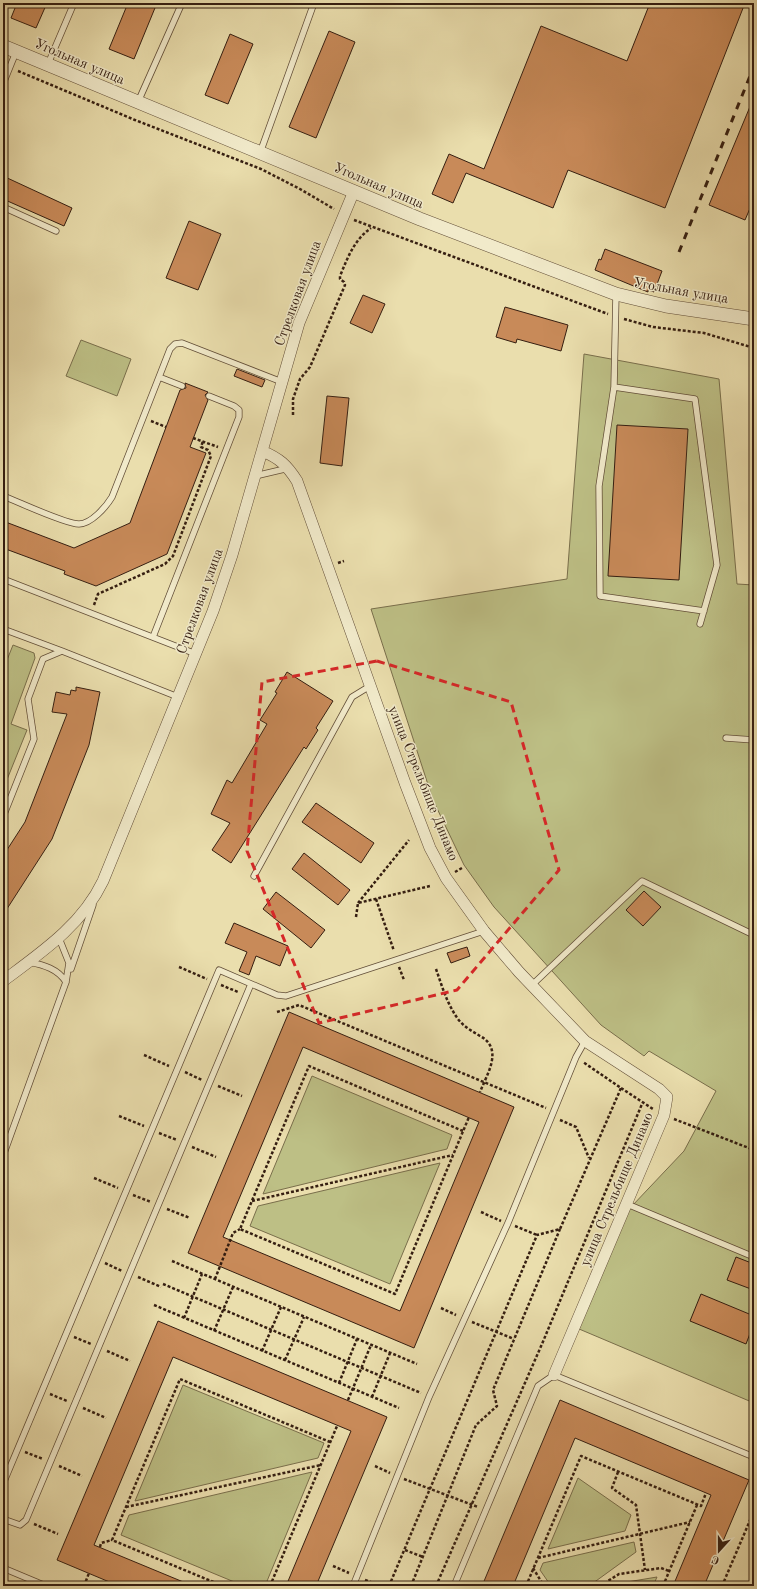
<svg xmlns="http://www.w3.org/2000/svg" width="757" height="1589" viewBox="0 0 757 1589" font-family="'Old Standard TT',serif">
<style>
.green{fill:#bdbf85;stroke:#796e4b}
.building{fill:#c88a59;stroke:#351e11;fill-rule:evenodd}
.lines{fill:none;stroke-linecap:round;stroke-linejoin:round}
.service-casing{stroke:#624e38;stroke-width:7}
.minor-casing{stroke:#624e38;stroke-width:12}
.tertiary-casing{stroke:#624e38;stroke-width:14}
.path{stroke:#351e11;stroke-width:2.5;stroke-dasharray:3 2;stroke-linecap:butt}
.service{stroke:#f1eaca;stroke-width:5.5}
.minor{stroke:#f1eaca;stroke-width:11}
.tertiary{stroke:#f1eaca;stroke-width:13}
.rail{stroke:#351e11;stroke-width:3;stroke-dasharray:7 7;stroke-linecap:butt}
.marked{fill:none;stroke:#d62828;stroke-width:3;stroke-dasharray:8 5;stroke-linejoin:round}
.labels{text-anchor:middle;stroke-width:3;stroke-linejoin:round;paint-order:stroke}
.street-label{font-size:14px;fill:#351e11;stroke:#f1eaca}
</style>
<rect width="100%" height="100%" fill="#eadead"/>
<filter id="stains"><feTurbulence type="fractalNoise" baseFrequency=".005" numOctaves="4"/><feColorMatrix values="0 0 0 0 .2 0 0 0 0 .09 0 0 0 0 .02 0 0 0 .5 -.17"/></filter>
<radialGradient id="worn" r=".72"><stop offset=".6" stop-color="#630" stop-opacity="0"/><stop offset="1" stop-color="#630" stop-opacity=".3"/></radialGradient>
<path class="green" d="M81,340L131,359L117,396L66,376Z
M584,354L719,379L737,584L754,585V1403L572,1326L614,1225L684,1151L716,1091L649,1051L644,1056L601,1025L494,907L464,865L433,800L371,609L567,579Z
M13,645L34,653L35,658L11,724L27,730L6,782L3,781V670Z
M312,1076L452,1135L447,1149L263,1194Z
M440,1163L390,1284L250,1226L258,1206Z
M183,1385L324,1443L318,1458L135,1501Z
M312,1472L265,1586H244L121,1535L129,1515Z
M578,1478L631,1515L625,1531L548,1549Z
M634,1542L636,1552L589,1586H551L540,1570L543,1563Z
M657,1577L653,1586H615L621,1583Z"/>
<path class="building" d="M17,3H47L36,28L11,18Z
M128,3H157L134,59L109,49Z
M650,3H745L665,208L568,170L553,208L466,173L453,203L432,194L449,154L484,169L541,26L627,61Z
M329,31L355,42L316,138L289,127Z
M230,34L253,44L228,104L205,95Z
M754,97V199L745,220L709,205Z
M3,176L72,208L64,226L3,199Z
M189,221L221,234L198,290L166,278Z
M605,249L662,271L654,292L648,290V292L595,270L599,259L601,260Z
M363,295L385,304L372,333L350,323Z
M505,307L568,325L561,351L517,339L516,343L496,337Z
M237,369L265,380L262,387L234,376Z
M185,383L208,392L205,395L208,400L190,447L206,453L167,554L96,586L64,574L65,571L3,548V521L74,548L130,523L180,390L186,388Z
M327,396L349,398L342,466L320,463Z
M617,425L688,429L679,580L608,576Z
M287,672L333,701L316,728L318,730L306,749L304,747L231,863L212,850L230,823L211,814L227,780L232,783L267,724L260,720L277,693L275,692Z
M76,687L100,692L89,745L52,839L3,915V856L25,822L67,714L52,712L56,692L70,695L71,690L76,691Z
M316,803L374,843L361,863L302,822Z
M304,853L350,890L338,905L292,869Z
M644,891L661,907L643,926L626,910Z
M276,892L325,930L311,948L263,909Z
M234,923L288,946L280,966L256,956L249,975L239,971L247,952L225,943Z
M467,947L470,956L451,963L447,953Z
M289,1012L514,1107L414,1348L188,1253ZM303,1047L479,1122L400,1311L223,1237Z
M736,1257L754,1264V1281L751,1289L727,1280Z
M701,1294L754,1316V1323L746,1344L690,1321Z
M158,1321L387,1417L316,1586H286L351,1431L173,1357L94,1545L193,1586H119L57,1560Z
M560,1400L749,1480L704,1586H673L711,1495L575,1438L513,1586H482Z"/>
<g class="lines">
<g class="service-casing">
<path id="service" d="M48,64L74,3
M3,84L16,52
M138,102L182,3
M260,153L314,3
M3,207L56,231
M616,294L614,387L695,399L717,565L700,624
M159,377L182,386
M614,387L599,486L600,596L704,611
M255,476L289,468
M3,496C19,502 65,524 79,524C91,524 106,507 112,497L170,349L175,344L182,343L282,382
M3,579L196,654
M3,629L62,651
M153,637L239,417V410L234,406L209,396
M726,738L754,740
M3,817L34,739L28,699L43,659L62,651L178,697
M254,876L352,697L370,686
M29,962C44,965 58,969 66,982
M71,969L93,905
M532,985L642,881L754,935
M3,1156L66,982L69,963L59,938
M627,1204L754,1257
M3,1484L219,970L277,995L286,996L484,931
M3,1519L20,1525L26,1520L251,984
M3,1568L46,1586
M353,1586L429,1397L508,1223L576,1057L585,1041
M454,1586L538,1386L554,1375L754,1457"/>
</g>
<g class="minor-casing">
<path id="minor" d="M262,451C279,458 287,465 297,481L405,783L430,848L446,878L484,931L519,972L585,1041L659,1089L667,1097L664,1115L554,1375
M3,981C42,952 82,925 103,881L213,611L232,555L299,323L354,191"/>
</g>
<g class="tertiary-casing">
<path id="tertiary" d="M3,46L420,219L616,294L666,306L754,319"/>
</g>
<path class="path" d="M18,71L135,120L261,169L300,189L334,209
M354,220L608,314
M624,319L653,327L704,333L754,348
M293,415V399L300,379L310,367L345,285L344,282L340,279V276C348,257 354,240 371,228
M151,421L166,427
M193,438L218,447
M338,563L344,561
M94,605L98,594L165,564L173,556L211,456L208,450L201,447L203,441
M455,872L462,868
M376,899L394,951
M358,903L409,840
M356,917L358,903L430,886
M179,967L207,979
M399,967L404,980
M436,969C442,986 447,1004 458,1019C464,1027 472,1031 480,1036C504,1049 487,1074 480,1092
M221,985L238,992
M277,1012L299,1005L546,1108
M144,1055L169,1066
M185,1072L202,1080
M218,1086L242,1096
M621,1088L653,1109
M119,1116L144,1126
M674,1119L754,1150
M560,1120L576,1127L589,1158
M463,1131L309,1066L240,1229L395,1294L469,1117
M159,1133L177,1140
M192,1147L216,1157
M94,1178L118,1188
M133,1195L151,1202
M252,1201L453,1155
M167,1209L190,1218
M481,1212L501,1221
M515,1226L537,1235
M172,1261L417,1364
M105,1263L122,1271
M138,1277L161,1287
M215,1279L233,1233L240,1229
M163,1284L421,1393
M154,1305L399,1408
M441,1308L456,1315
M184,1318L202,1274
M472,1322L514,1339
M214,1331L233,1287
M74,1337L91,1344
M107,1351L130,1361
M262,1351L281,1307
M285,1360L304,1317
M339,1383L357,1339
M50,1394L67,1401
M372,1397L390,1353
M348,1400L371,1345
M83,1408L106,1418
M25,1452L43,1459
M59,1466L82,1476
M375,1466L390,1473
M618,1472L612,1488L636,1505L645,1570
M404,1479L478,1507
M126,1507L321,1465
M34,1524L58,1534
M100,1547L101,1543L112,1540
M405,1550L423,1557
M538,1558L690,1522
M333,1566L349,1573
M533,1568L544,1586
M365,1580L382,1586
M84,1586L89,1573
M223,1586L112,1540L180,1379L330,1442
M270,1586L337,1426
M389,1586L537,1235L560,1229L621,1088L583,1062
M411,1586L476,1425L497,1406L493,1390L560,1229
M436,1586L542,1344L642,1104
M526,1586L581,1456L701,1506L706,1493
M600,1586L619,1574L661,1568L669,1571
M663,1586L697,1505
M722,1586L754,1511"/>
<use href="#service" class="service"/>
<use href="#minor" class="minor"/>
<use href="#tertiary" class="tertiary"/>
<path class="rail" d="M679,252L754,66"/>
</g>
<path class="marked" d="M377,661L511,702L559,870L457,990L319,1023L247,851L262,682Z"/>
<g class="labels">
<g class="street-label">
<text transform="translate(80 61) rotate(23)" y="5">Угольная улица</text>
<text transform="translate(379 185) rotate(23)" y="5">Угольная улица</text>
<text transform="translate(681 290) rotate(10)" y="5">Угольная улица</text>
<text transform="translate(297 293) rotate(-70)" y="5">Стрелковая улица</text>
<text transform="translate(199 601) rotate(-70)" y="5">Стрелковая улица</text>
<text transform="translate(424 783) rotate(68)" y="5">улица Стрельбище Динамо</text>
<text transform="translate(616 1189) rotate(-67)" y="5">улица Стрельбище Динамо</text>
</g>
</g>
<rect width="757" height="1589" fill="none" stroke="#eadead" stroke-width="16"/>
<rect x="4" y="4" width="749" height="1581" fill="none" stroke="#351e11" stroke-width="2"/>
<rect x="8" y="8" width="741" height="1573" fill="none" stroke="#351e11"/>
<g transform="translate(719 1551) rotate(201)" stroke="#f1eaca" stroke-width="3" paint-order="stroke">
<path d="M0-3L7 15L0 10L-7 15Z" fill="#351e11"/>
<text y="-6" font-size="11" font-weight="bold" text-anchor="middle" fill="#351e11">С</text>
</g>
<rect width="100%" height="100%" filter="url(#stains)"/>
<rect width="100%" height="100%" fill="url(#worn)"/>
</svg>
